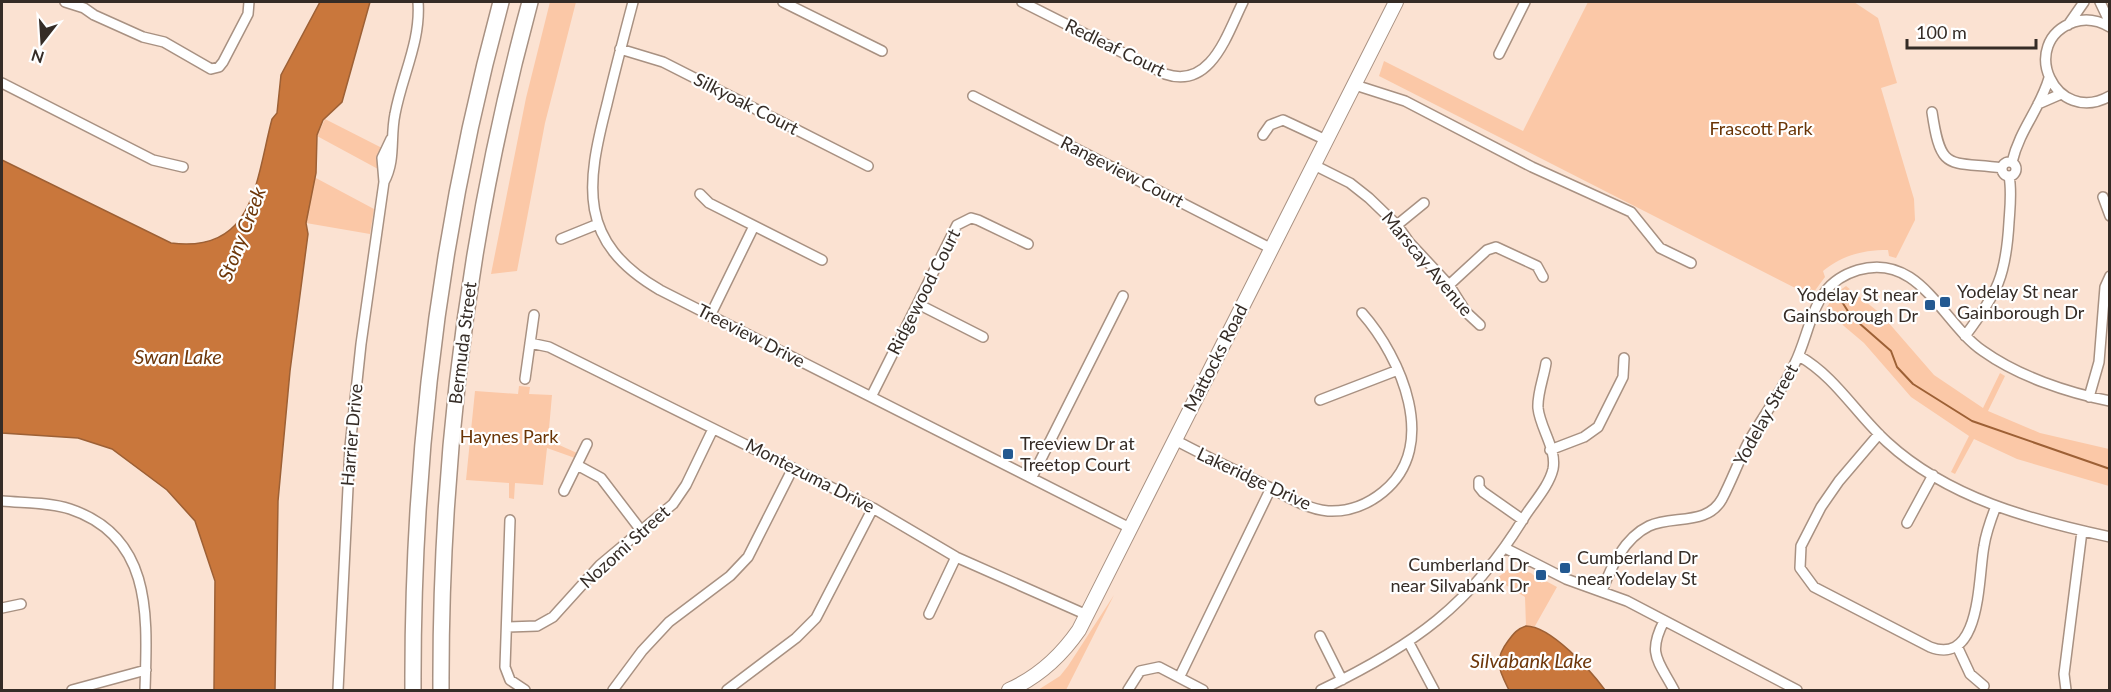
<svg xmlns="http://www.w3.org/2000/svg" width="2111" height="692" viewBox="0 0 2111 692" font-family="Lato,sans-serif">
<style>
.green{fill:#fbc8a7}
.water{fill:#c9773c;stroke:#9d6035;stroke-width:1.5}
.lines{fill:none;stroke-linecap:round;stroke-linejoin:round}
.stream{stroke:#9d6035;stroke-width:2}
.street-casing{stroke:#a89182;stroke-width:12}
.secondary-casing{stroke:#a89182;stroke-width:16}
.primary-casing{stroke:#a89182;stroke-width:18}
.street{stroke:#fff;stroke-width:9}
.secondary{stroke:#fff;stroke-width:14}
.primary{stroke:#fff;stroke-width:15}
.poi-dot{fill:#235991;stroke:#fff;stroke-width:2}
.labels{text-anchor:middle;stroke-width:4.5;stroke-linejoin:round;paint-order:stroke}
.street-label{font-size:18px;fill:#352c26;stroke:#fff}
.park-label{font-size:18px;fill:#6a3506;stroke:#fff}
.poi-label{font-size:18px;fill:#352c26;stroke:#fff;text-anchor:start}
.water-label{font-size:20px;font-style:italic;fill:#6e370a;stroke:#fff}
</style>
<rect width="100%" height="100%" fill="#fbe2d2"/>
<path class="green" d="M550,2H576L545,123L517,271L491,274L526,98Z
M1588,2H1854L1878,18L1897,83L1881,88L1914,199L1915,220L1896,258L1889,256L1888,250C1863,250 1843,255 1823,271L1825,277L1811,296L1379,76L1384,61L1523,131Z
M325,119L382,148L378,169L317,136Z
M314,177L374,209L370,234L306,223Z
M1846,286L1881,314L1934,375L1983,408L2000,373L2005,376L1988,411L2040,433L2109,449V486L2017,459L1974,439L1955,474L1951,472L1969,436L1911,397L1864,343L1825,310L1836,293Z
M519,386L530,387L529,394L552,395L548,440L577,453L575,458L547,448L543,485L515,483L514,499L509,498V483L466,480L475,391L518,394Z
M1512,566L1531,573L1542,583L1544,580L1557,587L1535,626H1526L1525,597L1496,579Z
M1114,595L1066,690H1038L1060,676L1068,666Z"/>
<path class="water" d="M320,2H370L342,102L323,120L317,135L316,173L306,223L308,234L290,371L278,501L275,690H214L215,581L195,521L167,490L112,449L78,438L2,433V160L171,243C255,254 256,179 272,119L277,113L281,75Z
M1526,626C1551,626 1591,671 1605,690H1509C1499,670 1493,661 1508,641C1514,633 1517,629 1526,626Z"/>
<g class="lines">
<path class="stream" d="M1837,294L1851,316L1891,351L1897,367L1913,384L1972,421L2110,469"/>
<g class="street-casing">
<path id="street" d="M65,2L84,8L94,15L143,37L164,42L211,69L219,67L223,62L248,14L249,2
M633,2C624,36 615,70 607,104C586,185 577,242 660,290L1128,527
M783,2L882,51
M1022,2L1165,74C1211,90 1227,34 1243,2
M2100,2L2110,23
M2068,25L2084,2
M2110,27C2098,20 2086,18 2074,22C2017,42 2055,127 2110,96
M620,49L663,62L868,166
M1499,54L1525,2
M2,83L153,160L183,167
M1355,85L1405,101L1532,167L1631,212L1660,248L1691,263
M973,96L1272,249
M2038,104L2061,94
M1932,112C1941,173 1948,161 2002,168
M1263,135L1270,125L1283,120L1326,140
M2002 169a7 7 0 1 1 14 0a7 7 0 1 1-14 0Z
M2012,162C2020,129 2040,109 2049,78
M1314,165L1350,183L1369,198L1397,225L1409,242L1449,285L1466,312L1480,325
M384,182L382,158L391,139
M700,194L709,203L822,260
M2103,197L2110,216
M1397,225L1424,203
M561,239L598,224
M1449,285L1487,250L1496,247L1537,266L1543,277
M918,304L983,337
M710,316L754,226
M1965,336C1998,292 2006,276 2009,222C2010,207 2012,191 2009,176
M530,343L549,347L873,508L956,557L1087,615
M1799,356C1836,377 1856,414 1887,442C1948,498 2031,520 2110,537
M525,379L534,315
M871,397L957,225L971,218L978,220L1028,244
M2089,397L2099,362L2105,287L2110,276
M1320,400L1398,370
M1879,434L1839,481L1821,507L1801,546L1800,568L1814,587L1930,647C1982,667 1978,575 1984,546C1986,532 1991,519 1996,506
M1175,440C1205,456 1235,470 1265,485C1285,495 1305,509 1328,511C1348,512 1367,505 1383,492C1440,446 1401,357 1362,313
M1550,450L1584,437L1598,427L1623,377L1624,358
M577,465L601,478L640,529
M1032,477L1123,296
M1479,481V487L1483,492L1523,520
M564,491L587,444
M2,501C24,503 48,502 70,509C154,537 147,619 145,690
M510,520L505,667L510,680L525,690
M1907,523L1933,475
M1505,548L1566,579L1627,601L1797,690
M1602,591C1611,567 1624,538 1649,526C1673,515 1707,526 1722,499C1732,480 1739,460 1749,441C1764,415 1782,391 1795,363C1806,341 1810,312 1825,292C1833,281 1845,274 1858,270C1920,252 1942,323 1983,351C2018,376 2068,393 2110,401
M2,608L21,604
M929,614L956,557
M1664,621C1647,654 1658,660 1674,690
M507,627L537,626L553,617L600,565L673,504L686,485L713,429
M1320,636L1342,680
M1409,643L1434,690
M1957,646L1970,674L1984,686
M1180,676L1271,488
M72,690L146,670
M338,690L350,447L361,344L384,182C396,160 390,138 395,114C402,76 421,41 418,2
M613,690L642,651L669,622L730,576L748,557L793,468
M727,690L796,638L816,618L873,508
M1128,690L1140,671L1159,667L1203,690
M1321,690C1413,646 1471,605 1525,516C1534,502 1549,486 1553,469C1557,449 1540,428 1538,408C1537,394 1544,377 1546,363
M2066,690L2064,674L2082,531"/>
</g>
<g class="secondary-casing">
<path id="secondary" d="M1009,690C1038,677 1061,656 1079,630L1396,2"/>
</g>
<g class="primary-casing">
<path id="primary" d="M413,690C412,458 440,226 501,2
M441,690C440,458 469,226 530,2"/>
</g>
<use href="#street" class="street"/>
<use href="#secondary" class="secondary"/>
<use href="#primary" class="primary"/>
</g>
<g class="poi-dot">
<rect x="1939" y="296" width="12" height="12" rx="3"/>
<rect x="1924" y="299" width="12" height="12" rx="3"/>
<rect x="1002" y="448" width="12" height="12" rx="3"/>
<rect x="1559" y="562" width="12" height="12" rx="3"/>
<rect x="1535" y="569" width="12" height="12" rx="3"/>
</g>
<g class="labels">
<g class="street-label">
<text transform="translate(1115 48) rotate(26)" y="6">Redleaf Court</text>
<text transform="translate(746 104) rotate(27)" y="6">Silkyoak Court</text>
<text transform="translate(1122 172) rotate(27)" y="6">Rangeview Court</text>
<text transform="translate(1427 264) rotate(50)" y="6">Marscay Avenue</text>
<text transform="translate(924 292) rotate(-63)" y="6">Ridgewood Court</text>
<text transform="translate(751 336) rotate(27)" y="6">Treeview Drive</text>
<text transform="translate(463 343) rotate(-83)" y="6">Bermuda Street</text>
<text transform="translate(1216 358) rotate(-63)" y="6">Mattocks Road</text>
<text transform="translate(1766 415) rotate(-61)" y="6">Yodelay Street</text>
<text transform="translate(352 435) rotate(-85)" y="6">Harrier Drive</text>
<text transform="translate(810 476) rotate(27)" y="6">Montezuma Drive</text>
<text transform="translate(1254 479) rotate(25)" y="6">Lakeridge Drive</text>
<text transform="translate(625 547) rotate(-42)" y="6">Nozomi Street</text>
</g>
<g class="park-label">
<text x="1761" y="135">Frascott Park</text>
<text x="509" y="443">Haynes Park</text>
</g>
<g class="poi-label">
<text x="1957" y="298">Yodelay St near<tspan x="1957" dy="21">Gainborough Dr</tspan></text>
<text x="1918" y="301" text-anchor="end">Yodelay St near<tspan x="1918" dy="21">Gainsborough Dr</tspan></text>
<text x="1020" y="450">Treeview Dr at<tspan x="1020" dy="21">Treetop Court</tspan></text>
<text x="1577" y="564">Cumberland Dr<tspan x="1577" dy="21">near Yodelay St</tspan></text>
<text x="1529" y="571" text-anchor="end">Cumberland Dr<tspan x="1529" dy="21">near Silvabank Dr</tspan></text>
</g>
<g class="water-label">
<text transform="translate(242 234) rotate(-69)" y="7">Stony Creek</text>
<text x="178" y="364">Swan Lake</text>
<text x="1531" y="668">Silvabank Lake</text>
</g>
</g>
<rect width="2111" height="692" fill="none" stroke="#352c26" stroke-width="6"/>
<g transform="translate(42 42) rotate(197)" stroke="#ffffff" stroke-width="4.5" paint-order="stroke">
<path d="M0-4.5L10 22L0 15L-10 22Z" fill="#352c26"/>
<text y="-9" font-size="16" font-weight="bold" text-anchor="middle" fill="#352c26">N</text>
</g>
<path d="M1907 39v9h129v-9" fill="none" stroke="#352c26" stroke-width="3"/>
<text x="1916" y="39" font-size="18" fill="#352c26" stroke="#ffffff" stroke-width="4.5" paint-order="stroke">100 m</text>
</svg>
